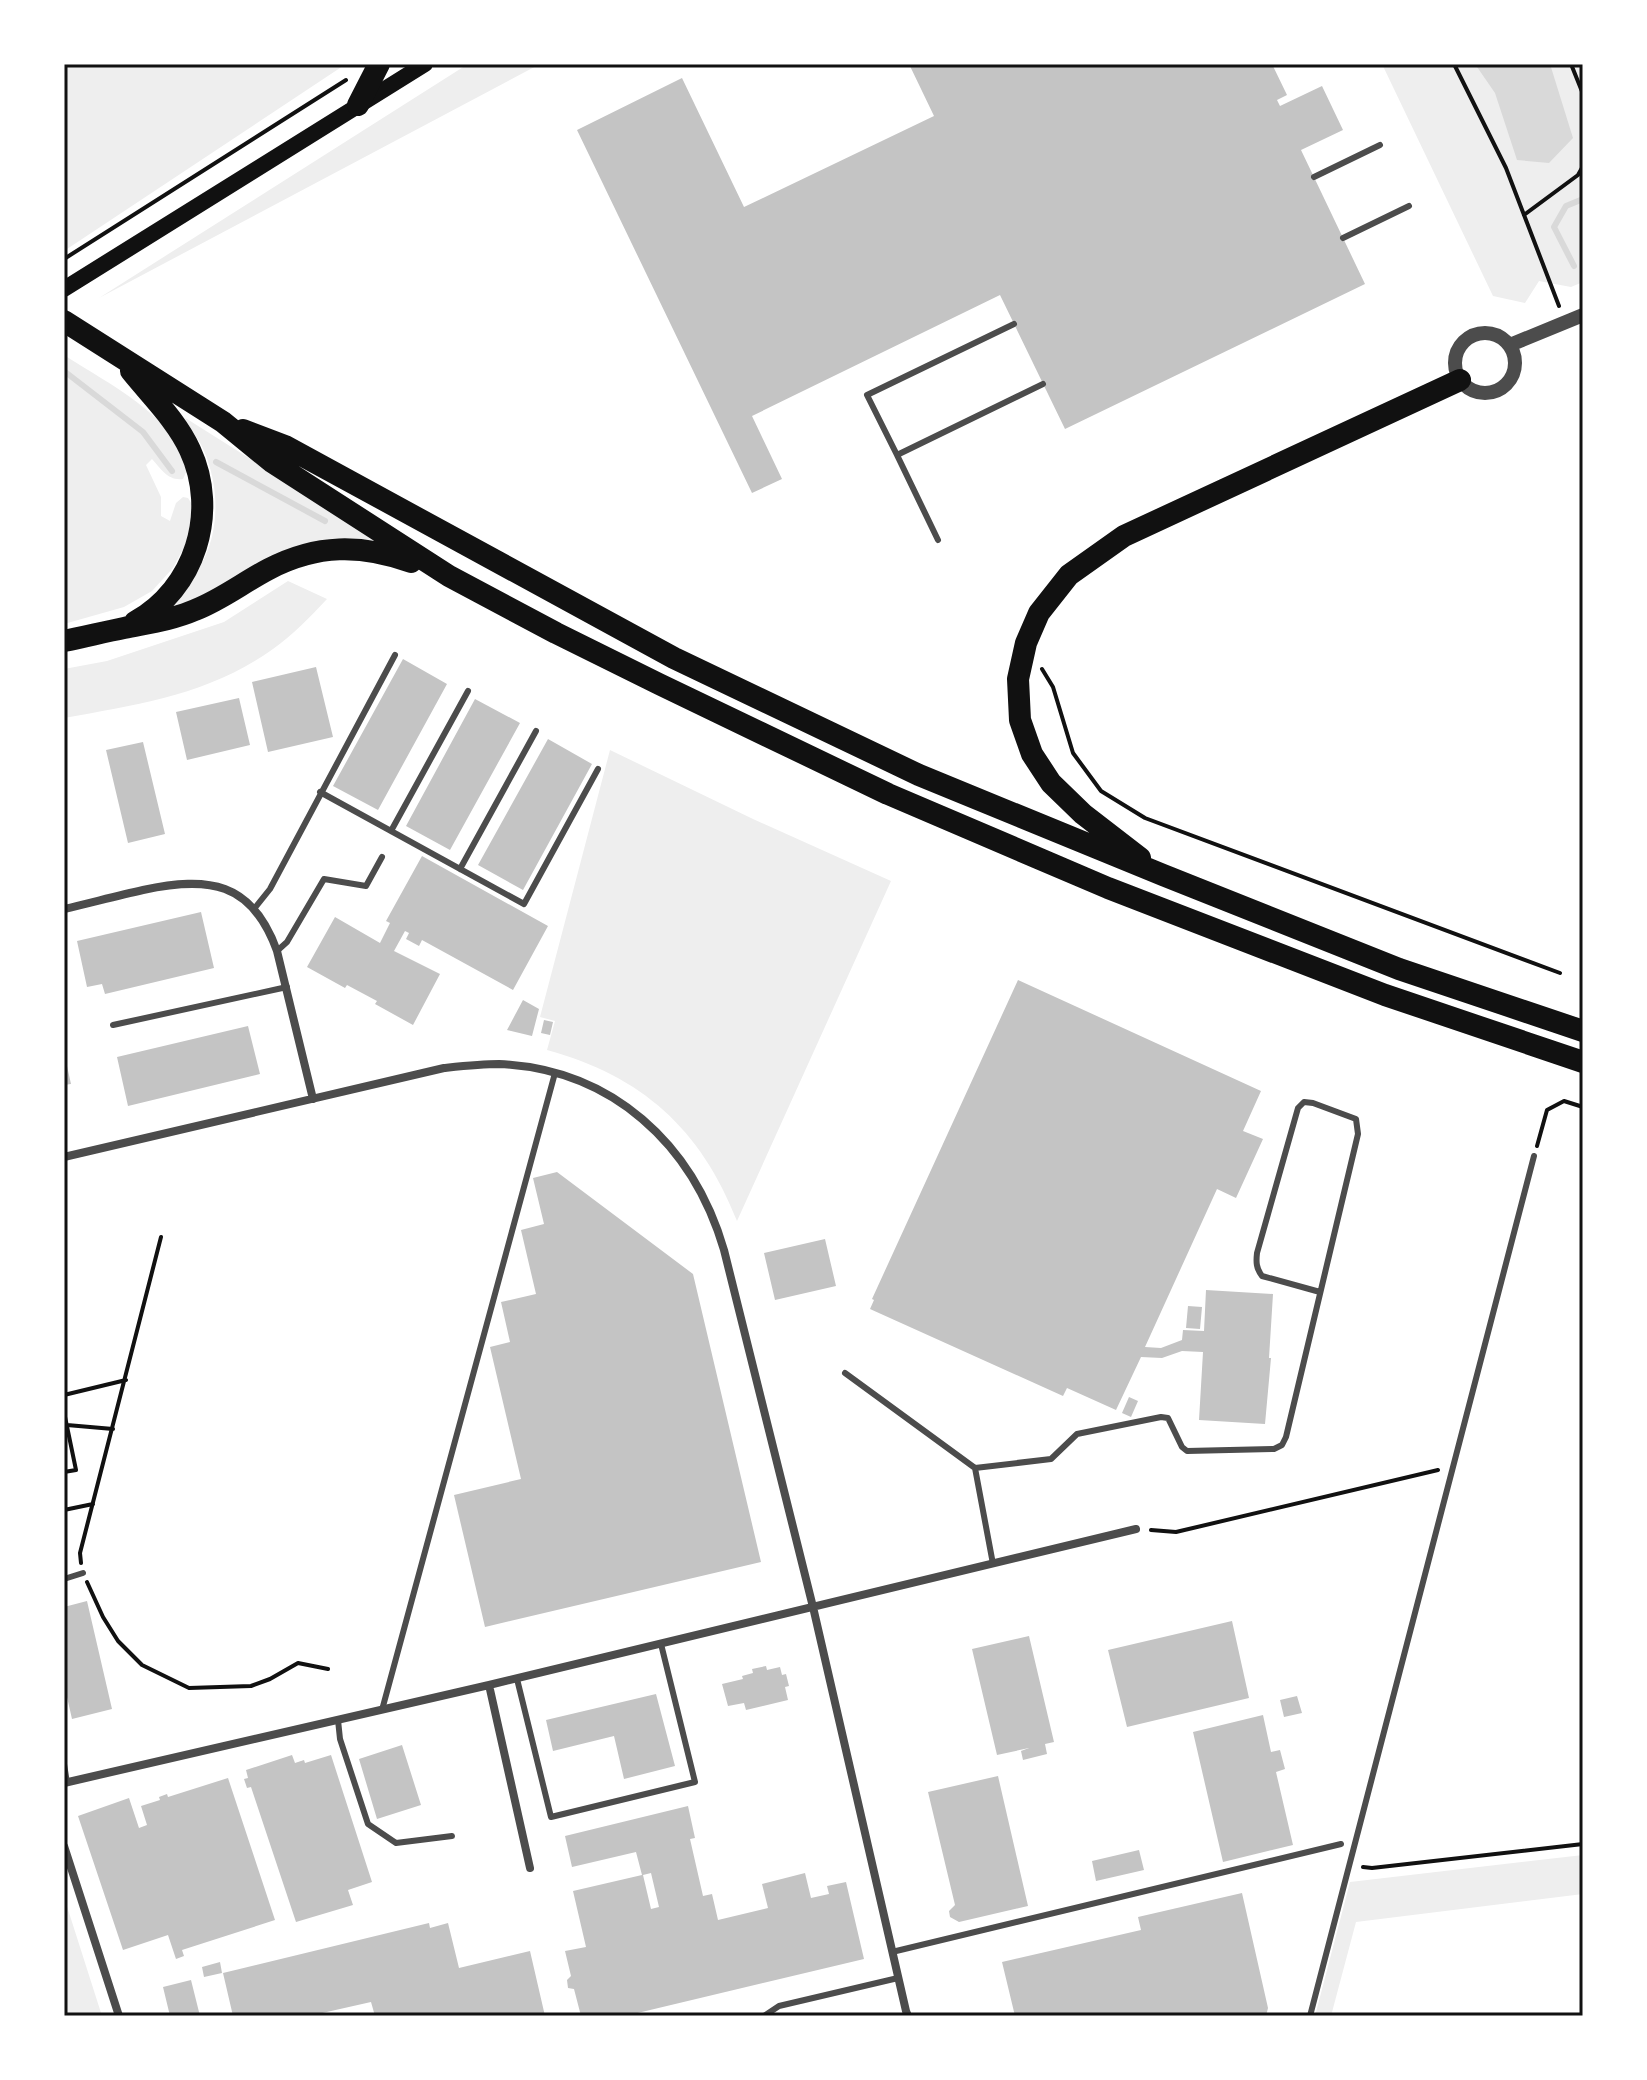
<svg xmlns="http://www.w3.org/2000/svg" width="1647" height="2080" viewBox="0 0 1647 2080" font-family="Commissioner,sans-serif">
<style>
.green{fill:#eee}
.water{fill:#d9d9d9}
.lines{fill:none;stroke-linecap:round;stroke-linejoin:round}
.stream{stroke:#d9d9d9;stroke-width:6}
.building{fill:#c4c4c4;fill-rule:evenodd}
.path{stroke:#111;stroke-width:4}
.service{stroke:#4c4c4c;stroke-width:6}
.minor{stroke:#4c4c4c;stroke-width:8}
.tertiary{stroke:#4c4c4c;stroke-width:14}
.secondary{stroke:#111;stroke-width:16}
.trunk{stroke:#111;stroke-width:22}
.neatline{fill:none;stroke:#111;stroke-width:3}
</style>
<rect width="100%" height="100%" fill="#fff"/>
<path class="green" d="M64,64H346L64,251Z
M468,64H540L99,298Z
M1382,64H1583V282L1571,287L1539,281L1525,303L1493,296Z
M64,355C101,379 147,402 174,438C180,446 184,457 189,466L183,479C168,481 161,469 152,459L146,465L161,497V516L170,521L176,503L183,497L188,498L193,506L189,538L173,568L152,591L124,607L64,624Z
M185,418L187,419L379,540H328L220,591L152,614C164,604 180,594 190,581C220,545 222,493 204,451C199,439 190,429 185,418Z
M288,581L327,599C310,617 293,635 273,649C208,695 140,704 64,718V669L107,661L224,622Z
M610,750L753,819L891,881L737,1221C701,1129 642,1076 547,1050L555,1021L540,1017Z
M1583,1855V1894L1356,1922L1331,2016H1315L1350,1882Z
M64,1897L102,2016H64Z"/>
<path class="water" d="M1475,64H1550L1573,138L1549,163L1517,160L1495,93Z"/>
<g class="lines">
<path class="stream" d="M1574,266L1554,227L1566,206L1583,199
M64,371L143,432L172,471
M216,462L325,521"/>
</g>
<path class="building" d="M909,64H1272L1287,95L1277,100L1280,106L1322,86L1343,130L1301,150L1365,284L1065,429L1000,295L752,416L782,479L752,493L577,130L682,78L744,207L934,116Z
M403,659L447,684L378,810L333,786Z
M316,667L333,737L268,752L252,682Z
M239,698L250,745L187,760L176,712Z
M475,699L520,723L450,850L406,826Z
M548,739L592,764L523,890L478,865Z
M143,742L165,834L128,843L106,750Z
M422,856L548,926L513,990L422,940L419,946L406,939L409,933L405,931L394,951L440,974L413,1025L375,1004L377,1001L347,985L345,988L307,967L335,917L380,943L390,923L386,921Z
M201,912L214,968L105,994L102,984L87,987L77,941Z
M1018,980L1261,1091L1243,1131L1263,1139L1236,1198L1217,1189L1145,1347L1161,1348L1182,1340L1183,1330L1204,1331L1206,1290L1273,1294L1269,1358H1271L1265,1424L1199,1420L1203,1352L1182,1351L1162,1358L1141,1357L1116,1410L1067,1388L1063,1396L870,1309L874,1300L872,1299Z
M523,1000L539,1009L532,1036L507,1030Z
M544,1020L553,1022L550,1035L541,1033Z
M248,1026L260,1074L128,1106L117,1057Z
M65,1057L71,1084L64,1085V1058Z
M557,1172L693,1274L761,1562L485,1627L454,1495L521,1479L490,1347L510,1342L501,1302L536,1294L521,1230L544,1224L533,1178Z
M825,1239L836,1286L775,1300L764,1253Z
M1188,1306L1202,1307L1200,1329L1186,1328Z
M1129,1397L1138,1401L1131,1417L1122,1413Z
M87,1601L112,1709L72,1719L64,1684V1607Z
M1232,1621L1249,1698L1127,1727L1108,1650Z
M1029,1636L1054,1742L1045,1744L1047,1754L1023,1760L1021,1751L1029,1748L997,1755L972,1649Z
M766,1666L767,1670L780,1667L782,1675L786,1674L789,1686L785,1687L788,1700L746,1710L744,1703L728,1706L722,1684L743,1679L742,1676L753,1673L752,1669Z
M656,1694L675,1766L624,1779L614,1736L553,1751L546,1720Z
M1297,1696L1302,1713L1284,1717L1280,1700Z
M1263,1715L1271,1752L1280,1750L1285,1769L1276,1772L1293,1845L1223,1862L1193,1732Z
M402,1745L421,1805L377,1819L359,1759Z
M292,1755L295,1763L304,1760L305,1763L331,1755L372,1882L348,1890L353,1905L296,1922L251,1787L247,1788L244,1779L248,1778L246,1770Z
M998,1776L1028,1906L959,1922L950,1917L949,1911L955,1905L928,1792Z
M228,1778L275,1920L182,1950L184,1956L176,1959L168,1935L123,1950L78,1816L129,1798L139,1828L147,1825L141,1806L160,1800L159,1797L167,1794L168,1797Z
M688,1806L695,1838L690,1839L703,1896L712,1894L718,1920L768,1908L762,1884L805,1873L811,1898L829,1894L827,1886L846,1882L864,1959L625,2016H581L574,1989L568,1988L567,1980L571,1976L565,1951L586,1947L573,1891L642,1875L636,1852L572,1867L565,1836ZM651,1873L659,1907L651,1909L643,1875Z
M1139,1850L1144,1870L1096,1881L1092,1861Z
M1242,1893L1268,2008L1266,2016H1015L1002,1962L1141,1930L1138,1917Z
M429,1923L430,1928L448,1923L459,1968L530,1951L545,2016H375L371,2002L309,2016H233L223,1973Z
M220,1962L222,1973L204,1977L202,1967Z
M191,1980L200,2016H170L163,1987Z"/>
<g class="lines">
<path class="path" d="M1454,64L1506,168L1559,306
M1571,64L1583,94
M1524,215L1578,175L1583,166
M64,259L346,80
M1042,669L1053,687L1073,753L1101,791L1145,818L1560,973
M1537,1146L1547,1110L1564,1101L1583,1107
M64,1395L126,1380
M64,1412L76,1470L64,1472
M67,1425L113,1429
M64,1510L93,1504
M1151,1530L1176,1532L1438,1470
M81,1563L80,1553L161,1237
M87,1582L103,1617L118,1641L142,1665L189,1688L251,1686L270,1679L298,1663L328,1669
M1363,1867L1372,1868L1583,1844"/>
<path class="service" d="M1314,177L1380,145
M1343,238L1409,206
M897,455L867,395L1014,324
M938,540L897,455L1043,384
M320,792L524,904L598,769
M391,831L468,691
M460,869L536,731
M254,909L270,889L395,655
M277,951L287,942L324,879L366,886L382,857
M113,1025L287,987
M845,1373L975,1468L993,1564
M975,1468L1051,1459L1077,1434L1161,1417L1168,1418L1182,1447L1187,1451L1274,1449L1282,1445L1286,1437L1358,1134L1356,1119L1313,1103L1304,1102L1298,1108L1257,1253C1256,1262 1256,1268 1262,1276L1320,1292
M64,1579L83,1573
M517,1679L551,1817L695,1782L661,1644
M382,1710L555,1073
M338,1720L340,1739L368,1824L396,1843L452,1836
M64,1764L67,1783
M892,1952L1341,1844
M764,2016L779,2006L898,1978
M1310,2016L1534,1156"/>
<path class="minor" d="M64,909C90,903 116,896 143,890C208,876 252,881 277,951L313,1099
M64,1157L444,1068C463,1066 481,1064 499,1064C612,1069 693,1144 724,1250L813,1607L906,2011L908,2016
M489,1685L530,1868
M64,1783L489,1685L1136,1529
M64,1846L119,2016"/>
<path class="tertiary" d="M1455 363a30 30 0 1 1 60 0a30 30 0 1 1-60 0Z
M1510,345L1583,315"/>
<path class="secondary" d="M64,289L425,64"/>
<path class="trunk" d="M358,105L379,64
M64,321L223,422L272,462L449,576L556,633L659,684L888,794L1108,888L1385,995L1583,1062
M131,371C151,396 177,421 190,450C219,512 195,589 135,622
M243,430L285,446L674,658L919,775L1163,875L1399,969L1583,1031
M64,641C84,637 104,632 124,628C148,623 172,620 195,610C221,600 244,582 269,569C317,544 361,544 411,562
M1140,858L1083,814L1051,783L1032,754L1020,720L1018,679L1026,643L1039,613L1069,575L1124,536L1460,380"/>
</g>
<rect width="1647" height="2080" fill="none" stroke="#ffffff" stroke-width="132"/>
<rect x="66" y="66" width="1515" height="1948" class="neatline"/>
</svg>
